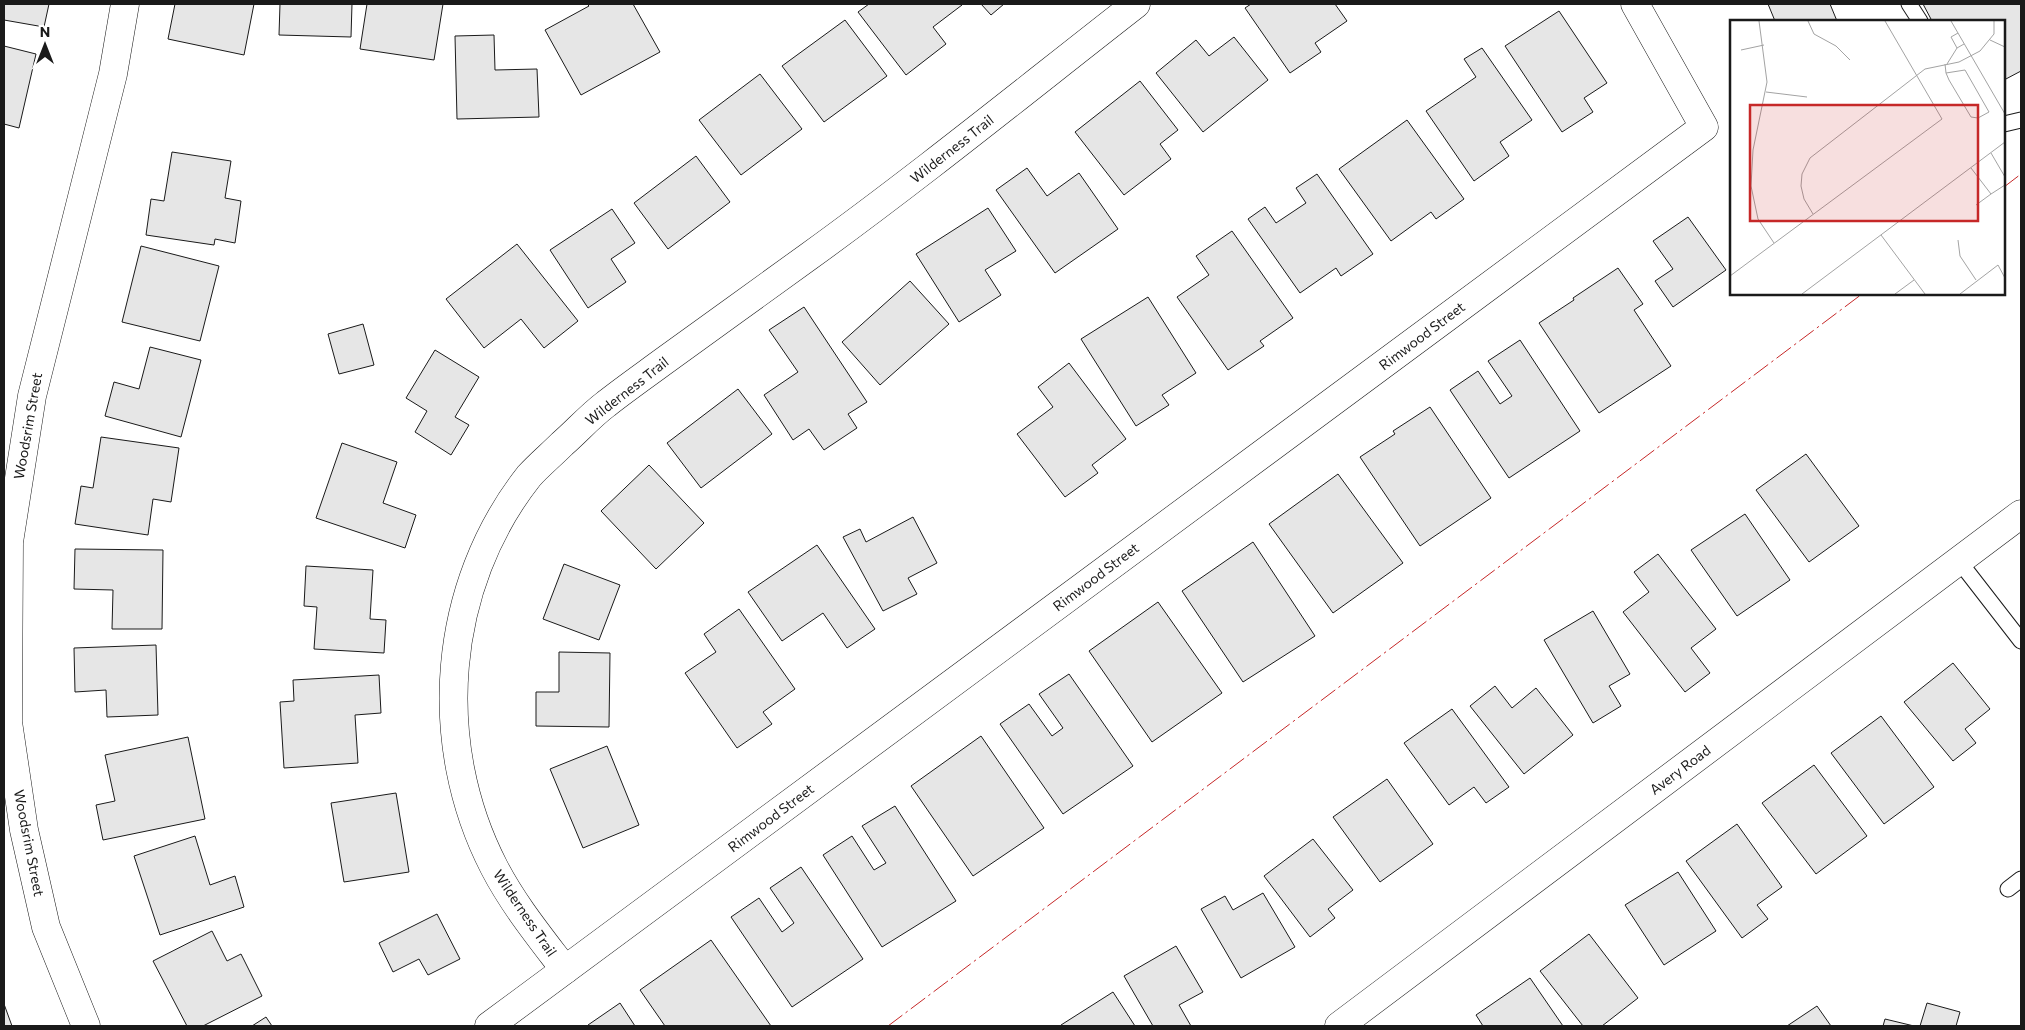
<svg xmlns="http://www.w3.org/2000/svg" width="2025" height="1030" viewBox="0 0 2025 1030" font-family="Commissioner,sans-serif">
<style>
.building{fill:#e6e6e6;stroke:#1a1a1a}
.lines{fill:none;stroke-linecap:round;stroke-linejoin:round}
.lane-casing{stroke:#1a1a1a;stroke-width:17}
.street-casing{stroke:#1a1a1a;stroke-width:29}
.lane{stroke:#fff;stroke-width:15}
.street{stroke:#fff;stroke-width:28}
.power{stroke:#c62828;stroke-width:1;stroke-dasharray:18 4 2.5 4;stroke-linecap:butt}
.labels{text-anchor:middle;stroke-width:4;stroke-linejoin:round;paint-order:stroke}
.street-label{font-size:14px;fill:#1a1a1a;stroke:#fff}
.inset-road{fill:none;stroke:#a3a3a3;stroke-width:1}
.view{fill:#c62828;fill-opacity:0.15;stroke:#c62828;stroke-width:2.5}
.inset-edge{fill:none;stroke:#1a1a1a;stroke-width:2.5}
</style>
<rect width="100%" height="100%" fill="#fff"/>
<path class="building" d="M4,4H49L44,27L4,20Z
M175,4H254L244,55L168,39Z
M280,4H352L351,37L279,35Z
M367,4H443L434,60L360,49Z
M587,4H633L660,52L581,95L545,30L589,6Z
M869,4H960L962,5L933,27L946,44L906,75L858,12Z
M981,4H1004L991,15Z
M1251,4H1335L1347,21L1315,43L1321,52L1290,73L1245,8Z
M1768,4H1830L1837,21H1775Z
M1923,4H2021V71L2004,80V21H1932Z
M1559,11L1607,83L1584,98L1593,112L1562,132L1505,46Z
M845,20L887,76L824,122L782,66Z
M494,35L495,70L537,69L539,117L457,119L455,36Z
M1234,37L1268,80L1203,132L1156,73L1196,40L1209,56Z
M4,46L36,54L19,128L4,124Z
M1482,48L1532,120L1500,142L1509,156L1474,181L1426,111L1476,77L1464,59Z
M760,74L802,129L741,175L699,120Z
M1140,81L1178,130L1160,144L1171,159L1124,195L1075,132Z
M1407,120L1464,199L1436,219L1431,212L1391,241L1339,169Z
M172,152L231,161L225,198L241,201L235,243L215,239L214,245L146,235L151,199L164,201Z
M696,156L730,202L668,249L634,203Z
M1027,168L1047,196L1079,173L1118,229L1055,273L996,190Z
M1317,174L1373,254L1341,276L1336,268L1300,293L1248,219L1265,207L1276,223L1306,203L1296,188Z
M988,208L1016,251L985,270L1001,295L959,322L916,254Z
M612,209L635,243L611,259L626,282L588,308L550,250Z
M1688,217L1726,270L1673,307L1655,281L1673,269L1653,241Z
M1232,231L1293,318L1260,341L1264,346L1228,370L1177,297L1209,275L1196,256Z
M517,244L578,321L544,348L521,319L484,348L446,299Z
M141,246L219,266L200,341L122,322Z
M1618,268L1643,304L1634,310L1671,366L1599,413L1539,323L1574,300L1573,298Z
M910,281L949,324L880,385L842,342Z
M1148,297L1196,373L1162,395L1169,405L1136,426L1081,339Z
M804,307L867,402L848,414L857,428L824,450L809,429L793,440L764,395L798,372L769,330Z
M363,324L374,365L339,374L328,334Z
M1520,340L1580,431L1509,478L1450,390L1478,371L1500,404L1512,396L1488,361Z
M150,347L201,360L181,437L105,416L114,382L139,389Z
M435,350L479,377L455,417L469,425L451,455L415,432L427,411L406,398Z
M1069,363L1126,439L1092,465L1098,473L1065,497L1017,434L1053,407L1038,387Z
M738,389L772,434L701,488L667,443Z
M1430,407L1491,498L1420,546L1360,457L1395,434L1393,431Z
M101,437L179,448L171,502L153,499L148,535L75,524L81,486L93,488Z
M342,443L397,462L383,503L416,515L405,548L316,518Z
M1806,454L1859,526L1809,562L1756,490Z
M649,465L704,523L656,569L601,511Z
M1338,474L1403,563L1333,613L1269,524Z
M1745,514L1790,580L1737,616L1691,550Z
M913,517L937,563L908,578L917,594L883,611L843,537L860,529L866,542Z
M1253,542L1315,636L1243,682L1182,591Z
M817,545L875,629L847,648L823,613L782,641L748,592Z
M75,549L163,550L162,629H112L113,590L74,589Z
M1658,554L1716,629L1691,648L1710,673L1685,692L1623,612L1649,592L1634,572Z
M564,564L620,585L599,640L543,619Z
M306,566L373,570L370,619L386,620L384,653L314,649L317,607L304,606Z
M1158,602L1222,693L1152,742L1089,651Z
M739,609L795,689L763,712L772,724L737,748L685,673L716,652L704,634Z
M1593,611L1630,674L1609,686L1621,706L1593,723L1544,640Z
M156,645L158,715L107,717L106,690L75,692L74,648Z
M559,652L610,653L609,727L536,726V692H559Z
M1953,663L1990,709L1965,729L1976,743L1953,761L1904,702Z
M1069,674L1133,766L1063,814L1000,724L1029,704L1052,736L1063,728L1039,694Z
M379,675L381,713L355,715L358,763L284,768L280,702L294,701L293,680Z
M1495,686L1512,708L1536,688L1573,735L1524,774L1470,706Z
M1452,709L1509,787L1486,803L1474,787L1449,805L1404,743Z
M1881,716L1934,787L1884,824L1831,753Z
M981,736L1044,828L973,876L911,786Z
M188,737L205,819L103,840L96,805L115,801L105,755Z
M607,746L639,825L583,848L550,769Z
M1814,765L1867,836L1816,874L1762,803Z
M1387,779L1433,844L1380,882L1333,817Z
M396,793L409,872L344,882L331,803Z
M895,806L956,901L882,947L823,855L852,836L874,870L886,863L862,826Z
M1737,824L1782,887L1757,905L1768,919L1742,938L1686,861Z
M195,836L210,885L235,876L244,907L160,935L134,856Z
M1313,839L1353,890L1328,909L1335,918L1310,937L1264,876Z
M801,867L863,959L792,1007L731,917L759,898L782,932L794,923L770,888Z
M1678,872L1716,931L1664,965L1625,905Z
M1263,893L1295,947L1241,978L1201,909L1225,896L1233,910Z
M437,914L460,959L428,975L419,959L393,972L379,943Z
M212,931L227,961L241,954L262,996L203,1026H187L153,961Z
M1589,934L1638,998L1602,1026H1583L1540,971Z
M711,940L771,1026H665L640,990Z
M1176,946L1203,992L1179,1005L1191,1026H1153L1124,976Z
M1530,978L1563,1026H1483L1476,1015Z
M1113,992L1135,1026H1062L1061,1025Z
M620,1003L635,1026H589L588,1025Z
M1927,1003L1960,1012L1956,1026H1920Z
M4,1004L12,1026H4Z
M1817,1006L1831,1026H1787Z
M266,1017L272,1026H252Z
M1885,1019L1914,1026H1883Z"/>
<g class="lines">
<g class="lane-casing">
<path id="lane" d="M1909,4L1920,21
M2004,124L2021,120
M1959,561L2021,641
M2008,889L2021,879"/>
</g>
<g class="street-casing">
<path id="street" d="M565,970C540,937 513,904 494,867C430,743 442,586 529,476C539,465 551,455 562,444C577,431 590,416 606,404C625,389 645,375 664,361C712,326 760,292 808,257C920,176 1027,89 1136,4
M86,1026L46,927L24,830L8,722L9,542L32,396L113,74L125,4
M489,1026L1704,127L1635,4
M1339,1026L2021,514"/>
</g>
<use href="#lane" class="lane"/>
<use href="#street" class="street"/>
<path class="power" d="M2004,187L2021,174
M888,1026L1862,294"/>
</g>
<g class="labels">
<g class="street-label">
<text transform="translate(952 149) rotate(-38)" y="5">Wilderness Trail</text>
<text transform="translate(1422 336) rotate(-37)" y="5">Rimwood Street</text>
<text transform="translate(627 391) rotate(-38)" y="5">Wilderness Trail</text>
<text transform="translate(28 426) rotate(-80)" y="5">Woodsrim Street</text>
<text transform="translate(1096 577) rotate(-37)" y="5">Rimwood Street</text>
<text transform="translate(1680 770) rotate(-37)" y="5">Avery Road</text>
<text transform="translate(771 818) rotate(-37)" y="5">Rimwood Street</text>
<text transform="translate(29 843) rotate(79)" y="5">Woodsrim Street</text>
<text transform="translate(525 913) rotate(56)" y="5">Wilderness Trail</text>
</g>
</g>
<g transform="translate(1730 20)">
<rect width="275" height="275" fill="#fff"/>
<path class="inset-road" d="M29,1L37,62L23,130L21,166L28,199L44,223M78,1L84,14L106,26L120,40M221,1L275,94M228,13L221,17L227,28L234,24M260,20L275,27M11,30L34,25M215,44L216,53L219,60L241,97L248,98L259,92L235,50L216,53M217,44L227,28M36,72L77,77M261,133L275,157M241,148L261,174L275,165M246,185L261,174M83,194L74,179L71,166L72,154L80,138L195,49L229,42L250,31L264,14V1M151,215L195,274M228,220L230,236L246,260M0,256L212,99L155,1M72,274L275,122M165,274L184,260M230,274L268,245L275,258"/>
<path class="view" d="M20,85H248V201H20Z"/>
<rect width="275" height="275" class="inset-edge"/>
</g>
<rect width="2025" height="1030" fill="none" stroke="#1a1a1a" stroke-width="10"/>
<g transform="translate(45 45)" stroke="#ffffff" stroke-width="4" paint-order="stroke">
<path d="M0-4L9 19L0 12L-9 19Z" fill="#1a1a1a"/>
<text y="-8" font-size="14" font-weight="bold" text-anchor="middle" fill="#1a1a1a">N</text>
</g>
</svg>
